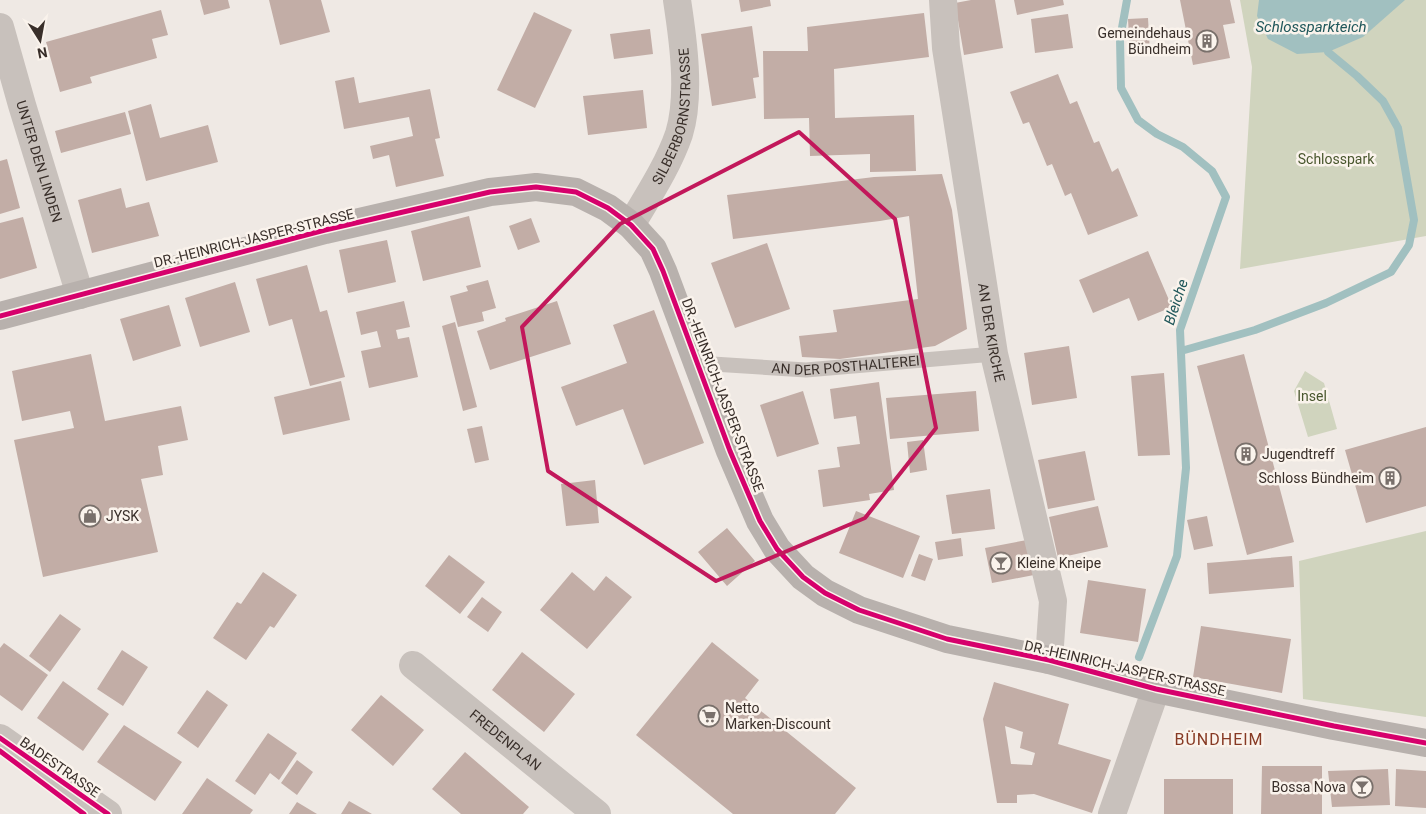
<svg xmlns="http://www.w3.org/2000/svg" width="1426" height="814" viewBox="0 0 1426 814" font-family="Roboto,sans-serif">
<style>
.green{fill:#d0d4be}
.water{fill:#a1c0c0}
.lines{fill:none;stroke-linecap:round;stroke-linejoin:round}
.stream{stroke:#a1c0c0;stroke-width:8}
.building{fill:#c2ada6;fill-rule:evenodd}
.service{stroke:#c8c1bc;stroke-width:15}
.minor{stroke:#c8c1bc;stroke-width:28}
.secondary{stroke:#b8b1ad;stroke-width:28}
.cycleway-casing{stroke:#faf3ec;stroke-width:8}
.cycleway{stroke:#d6006c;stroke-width:5}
.marked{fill:none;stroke:#c2185b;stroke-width:4;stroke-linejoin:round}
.labels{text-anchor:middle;stroke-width:5;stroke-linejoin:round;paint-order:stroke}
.poi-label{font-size:14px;fill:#392f2a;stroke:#faf3ec;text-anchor:start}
.street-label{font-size:14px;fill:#392f2a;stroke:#faf3ec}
.park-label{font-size:14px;fill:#49572e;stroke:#faf3ec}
.water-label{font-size:15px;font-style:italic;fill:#20575a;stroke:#faf3ec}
.quarter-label{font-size:16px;letter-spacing:1px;fill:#873a24;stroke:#faf3ec}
</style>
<rect width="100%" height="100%" fill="#efe9e4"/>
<path class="green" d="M1240,0H1426V236L1240,269L1252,67Z
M1305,371L1324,383L1337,429L1308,437L1294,391Z
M1426,531V717L1303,699L1299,561Z"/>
<path class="water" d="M1259,0H1405L1363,37L1328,52L1297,54L1268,39L1257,16Z"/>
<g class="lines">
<path class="stream" d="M1127,0L1120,39L1121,88L1138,120L1157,134L1183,147L1212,171L1226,197L1180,330L1186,468L1177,556L1139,657
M1181,351L1255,330L1326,303L1391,272L1409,245L1414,220L1398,128L1383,101L1357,76L1328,52V44"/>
</g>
<path class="building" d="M200,0H228L230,8L204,15Z
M269,0H321L330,32L280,45Z
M739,0H770L771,6L741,12Z
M971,0H995L1003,48L964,55L955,3Z
M1014,0H1063L1064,5L1017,15Z
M1180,0H1230L1235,23L1223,25L1230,58L1193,65Z
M161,10L168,35L152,39L157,58L90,77L92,83L60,92L46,42Z
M534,12L572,30L535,108L497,90Z
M924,13L929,57L834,69L835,118L914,115L916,171L870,172V154L810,156L809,118L764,119L763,51H808L807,27Z
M1068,14L1073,48L1035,53L1031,19Z
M1148,18L1150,53L1130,54L1128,19Z
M752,26L759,77L753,78L756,98L712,106L701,34Z
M650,29L653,54L614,59L610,34Z
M1058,74L1070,104L1077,101L1094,143L1099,141L1112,172L1118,168L1138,216L1088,235L1071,193L1065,196L1052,164L1047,166L1029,122L1023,124L1010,92Z
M354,77L359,103L430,89L440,138L435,139L444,176L396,187L389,155L373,159L370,146L413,136L409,117L344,129L335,81Z
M643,90L647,128L588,135L583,96Z
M151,104L160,138L208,125L218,162L146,181L128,111Z
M125,112L131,134L61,153L55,131Z
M7,159L20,208L0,214V161Z
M942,174L952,210L967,329L935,346L840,359L802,357L799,336L837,332L833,310L918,299L909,216L880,221L733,239L727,195L874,177Z
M121,188L126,208L149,202L159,236L92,253L78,200Z
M469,216L481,267L423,281L411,231Z
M23,217L37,268L0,279V223Z
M531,218L540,242L518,250L509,226Z
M387,240L396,282L348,293L339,250Z
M767,243L790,309L735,328L711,263Z
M1148,251L1172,307L1138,321L1129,298L1093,313L1079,280Z
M307,265L320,312L327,310L345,377L310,386L292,319L269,326L256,279Z
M488,280L496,308L482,312L484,321L458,327L450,296L468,291L466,286Z
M235,282L250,332L200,347L185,298Z
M404,301L410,327L396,330L398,339L409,337L418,377L369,388L361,351L381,347L377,331L361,335L356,312Z
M557,301L571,344L490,370L477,331L506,321L505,318Z
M169,305L181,346L133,361L120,319Z
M654,310L704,443L644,465L623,409L576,426L561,387L627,363L613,325Z
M455,322L477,407L463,411L442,326Z
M1069,346L1077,398L1032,405L1024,353Z
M91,354L105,421L181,406L188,440L158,446L163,475L141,479L158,552L43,577L14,440L74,428L70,411L22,421L12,371Z
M1244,354L1294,542L1247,555L1197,366Z
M1164,373L1170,455L1138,456L1131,376Z
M341,381L350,420L283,435L274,397Z
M879,382L894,490L869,494L870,500L823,507L818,470L840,467L837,447L860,444L856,416L834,419L830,389Z
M803,391L819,444L777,457L760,405Z
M976,391L979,431L890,439L886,398Z
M482,426L489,460L475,463L467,429Z
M1426,427V506L1366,523L1345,450Z
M923,440L927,470L910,473L907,442Z
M1085,451L1095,500L1048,509L1038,460Z
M595,480L599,523L566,526L561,484Z
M990,489L995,529L952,534L946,495Z
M1098,506L1108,547L1058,558L1049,517Z
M856,511L920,536L903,578L839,553Z
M1207,516L1213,546L1194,550L1187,520Z
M727,528L755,561L727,586L698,552Z
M961,538L963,556L938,560L935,542Z
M1027,540L1034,575L992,583L985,548Z
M919,554L933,559L925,581L911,576Z
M449,555L485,582L460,614L425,586Z
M1292,556L1294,587L1209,594L1207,563Z
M263,572L297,595L274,628L270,626L246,660L213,638L237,602L241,604Z
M572,572L594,591L606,576L632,597L587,649L540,610Z
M1088,580L1146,589L1138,642L1080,633Z
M482,597L502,612L488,632L467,617Z
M60,614L81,629L50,672L29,656Z
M1201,626L1291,639L1282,693L1193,677Z
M712,642L759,680L745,698L856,788L835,814H733L636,735Z
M4,643L48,675L22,711L0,695V648Z
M122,650L148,667L123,706L97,689Z
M522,652L575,694L544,732L492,690Z
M63,681L109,714L83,751L37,718Z
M994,682L1069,704L1058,744L1111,760L1092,813L1034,794L1017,795V803H997L983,719ZM1005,726L1023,732L1020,748L1035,753L1032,765L1011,764Z
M207,690L228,705L198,748L177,733Z
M381,695L424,730L393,766L351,730Z
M124,725L182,762L155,801L97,762Z
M268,733L297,753L279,780L270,773L255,795L235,781Z
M465,752L529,807L523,814H461L432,789Z
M297,760L313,772L297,795L281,783Z
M1262,766H1322V814H1261Z
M1388,769L1390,805L1332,807L1328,771Z
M1396,769L1426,771V808L1395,806Z
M207,778L253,810L250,814H182Z
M1164,779H1233V814H1164Z
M349,801L372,814H341Z
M297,802L317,814H289Z"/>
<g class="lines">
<path class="service" id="s1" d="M697,363L806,370L994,354"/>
<g class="minor">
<path id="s2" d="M943,0L946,48L994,354L1053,601L1049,660"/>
<path id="s3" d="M0,27L22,105L80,295"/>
<path id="s4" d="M631,225C648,196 668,166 679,134C691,95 683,39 677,0"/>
<path id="s5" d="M413,665L597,814"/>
<path d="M0,738L108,814"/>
<path d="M1112,814L1156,689"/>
</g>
<path class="secondary" d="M0,316L325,230L490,192L536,187L576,192L608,208L631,225L653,249L663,271L730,451L760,521L777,549L803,577L825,593L859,610L947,639L1049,660L1156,689L1334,726L1426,743"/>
<g class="cycleway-casing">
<path id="cycleway" d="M0,316L325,230L490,192L536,187L576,192L608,208L631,225L653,249L663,271L730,451L760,521L777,549L803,577L825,593L859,610L947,639L1049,660L1156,689L1334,726L1426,743
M0,738L108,814
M0,751L84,814"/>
</g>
<use href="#cycleway" class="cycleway"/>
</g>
<path class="marked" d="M799,132L895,219L936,428L865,518L716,581L548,471L522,327L620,224Z"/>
<defs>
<g id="building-ring" transform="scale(1.125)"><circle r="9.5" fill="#faf3ec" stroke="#79706b" stroke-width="1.5"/><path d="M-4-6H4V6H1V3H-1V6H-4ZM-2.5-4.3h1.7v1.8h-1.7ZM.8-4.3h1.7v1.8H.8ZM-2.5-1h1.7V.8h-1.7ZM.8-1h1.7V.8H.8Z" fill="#79706b"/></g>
<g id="shop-ring" transform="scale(1.125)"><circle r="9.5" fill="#faf3ec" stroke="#79706b" stroke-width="1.5"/><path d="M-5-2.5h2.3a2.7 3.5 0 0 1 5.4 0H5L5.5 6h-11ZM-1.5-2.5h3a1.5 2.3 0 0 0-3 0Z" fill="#79706b"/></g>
<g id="bar-ring" transform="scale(1.125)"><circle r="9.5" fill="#faf3ec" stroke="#79706b" stroke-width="1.5"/><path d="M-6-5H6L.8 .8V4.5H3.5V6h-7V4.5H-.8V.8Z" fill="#79706b"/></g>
<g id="supermarket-ring" transform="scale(1.125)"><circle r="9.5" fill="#faf3ec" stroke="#79706b" stroke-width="1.5"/><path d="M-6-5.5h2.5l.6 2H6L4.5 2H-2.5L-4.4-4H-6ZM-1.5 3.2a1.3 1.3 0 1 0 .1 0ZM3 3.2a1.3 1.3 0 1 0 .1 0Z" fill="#79706b"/></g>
</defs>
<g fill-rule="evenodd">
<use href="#building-ring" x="1207" y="41"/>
<use href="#building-ring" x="1246" y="454"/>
<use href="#building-ring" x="1390" y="478"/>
<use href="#shop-ring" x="90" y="516"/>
<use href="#bar-ring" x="1001" y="563"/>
<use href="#supermarket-ring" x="709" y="716"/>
<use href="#bar-ring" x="1362" y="787"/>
</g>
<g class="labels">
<g class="poi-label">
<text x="1191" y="38" text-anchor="end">Gemeindehaus<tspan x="1191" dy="16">Bündheim</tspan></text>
<text x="1262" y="459">Jugendtreff</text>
<text x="1374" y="483" text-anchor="end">Schloss Bündheim</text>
<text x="106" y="521">JYSK</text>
<text x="1017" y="568">Kleine Kneipe</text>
<text x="725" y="713">Netto<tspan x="725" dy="16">Marken-Discount</tspan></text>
<text x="1346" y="792" text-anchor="end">Bossa Nova</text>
</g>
<g class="street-label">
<text dy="5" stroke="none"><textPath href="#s4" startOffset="119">SILBERBORNSTRASSE</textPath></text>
<text dy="5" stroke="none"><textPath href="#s3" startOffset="140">UNTER DEN LINDEN</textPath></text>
<text transform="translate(254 238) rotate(-14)" y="5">DR.-HEINRICH-JASPER-STRASSE</text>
<text dy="5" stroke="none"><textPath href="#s2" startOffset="336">AN DER KIRCHE</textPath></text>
<text dy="5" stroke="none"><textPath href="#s1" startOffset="149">AN DER POSTHALTEREI</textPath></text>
<text transform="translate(723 395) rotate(69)" y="5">DR.-HEINRICH-JASPER-STRASSE</text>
<text transform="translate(1125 668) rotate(13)" y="5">DR.-HEINRICH-JASPER-STRASSE</text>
<text dy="5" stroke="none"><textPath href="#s5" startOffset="119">FREDENPLAN</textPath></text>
<text transform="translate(60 767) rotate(35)" y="5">BADESTRASSE</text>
</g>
<g class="park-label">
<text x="1336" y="164">Schlosspark</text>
<text x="1312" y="401">Insel</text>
</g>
<g class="water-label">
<text x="1311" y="32">Schlossparkteich</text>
<text transform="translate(1176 302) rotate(-72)" y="5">Bleiche</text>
</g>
<g class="quarter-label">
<text x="1219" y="745">BÜNDHEIM</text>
</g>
</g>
<g transform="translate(40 40) rotate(169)" stroke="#faf3ec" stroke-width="4" paint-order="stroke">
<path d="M0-4L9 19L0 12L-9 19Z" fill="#392f2a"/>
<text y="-8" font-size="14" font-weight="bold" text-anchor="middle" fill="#392f2a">N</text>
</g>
</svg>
